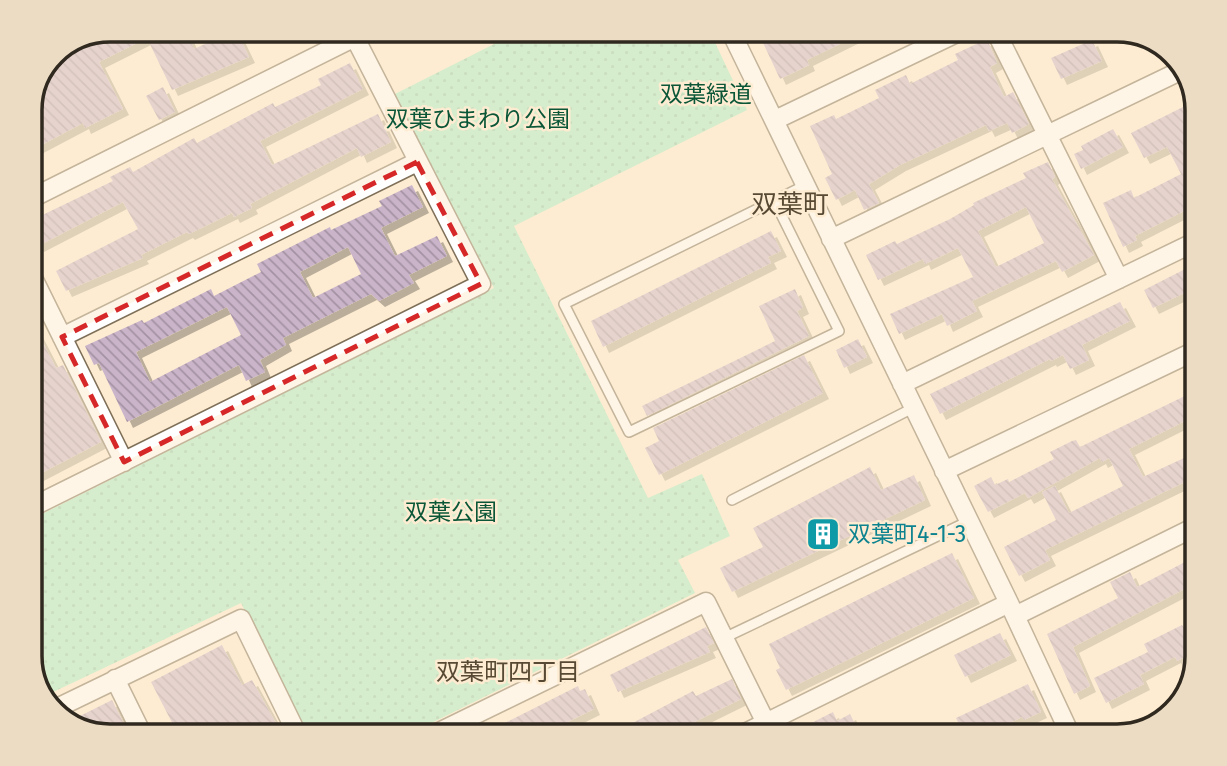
<svg xmlns="http://www.w3.org/2000/svg" width="1227" height="766" viewBox="0 0 1227 766" font-family="'Fira Sans','Noto Sans JP',sans-serif">
<style>
.park{fill:url(#park-dots)}
.building{fill:url(#building-back-hatch);fill-rule:evenodd;filter:url(#shadow)}
.lines{fill:none;stroke-linecap:round;stroke-linejoin:round}
.lane-casing{stroke:#7e6f58;stroke-width:12}
.street-casing{stroke:#7e6f58;stroke-width:21}
.lane{stroke:#fff;stroke-width:9}
.street{stroke:#fff;stroke-width:18}
.marked{fill:none;stroke:#d62828;stroke-width:5;stroke-dasharray:14 9;stroke-linejoin:round}
.labels{text-anchor:middle;stroke-width:5;stroke-linejoin:round;paint-order:stroke}
.park-label{font-size:23px;fill:#0a5637;stroke:#fdecd2}
.culture-label{font-size:23px;fill:#0d838f;stroke:#fdecd2;text-anchor:start}
.neighbourhood-label{font-size:24px;fill:#574933;stroke:#fdecd2}
.quarter-label{font-size:26px;fill:#574933;stroke:#fdecd2}
.rim{fill:none;stroke:#2f291f;stroke-width:3.5}
</style>
<defs>
<pattern id="park-dots" width="8" height="8" patternUnits="userSpaceOnUse" patternTransform="scale(1.75)"><rect width="8" height="8" fill="#a4eec6"/><path d="M2 2h.1M6 6h.1" fill="none" stroke="#8eccaa" stroke-width="1.8" stroke-linecap="round"/></pattern>
<pattern id="building-back-hatch" width="6" height="6" patternUnits="userSpaceOnUse" patternTransform="scale(1.75)"><rect width="6" height="6" fill="#cab4ca"/><path d="M-1 5l2 2M0 0l6 6M5-1l2 2" fill="none" stroke="#a492a3"/></pattern>
<filter id="shadow"><feDropShadow dx="6" dy="6" stdDeviation="0" flood-color="#0004"/></filter>
</defs>
<rect width="100%" height="100%" fill="#fdecd2"/>
<path class="park" d="M522,30H709L747,110L514,226L648,498L702,474L730,536L678,560L695,593L405,736H309L241,603L49,694L30,661V520L494,288L395,94Z"/>
<path class="building" d="M110,30H185L194,49L236,30L249,57L172,90L147,38L99,62L123,109L85,128L83,123L30,151V105L51,59Z
M757,30H868L807,60L809,65L780,79Z
M987,39L997,63L990,67L1004,97L1013,92L1029,124L1012,133L1007,123L989,131L986,125L900,165L869,184L879,203L864,210L855,190L836,200L825,178L832,174L810,126L834,115L836,119L879,98L875,90L906,75L910,84L958,60L955,54Z
M1092,40L1102,61L1061,79L1051,58Z
M350,63L363,89L260,141L272,165L378,114L391,142L361,157L357,148L250,204L252,208L234,217L232,213L189,234L187,232L141,255L143,258L66,291L56,271L138,229L123,202L38,246L30,231V221L113,181L110,177L130,167L133,172L194,138L197,143L273,103L275,107L321,85L318,79Z
M163,87L175,112L159,120L146,96Z
M1195,101L1197,206L1194,199L1187,202L1190,208L1135,236L1137,240L1123,247L1103,203L1131,190L1134,198L1181,174L1167,147L1144,158L1131,133Z
M1113,129L1123,147L1081,169L1074,154L1083,150L1081,146Z
M1048,162L1055,177L1052,179L1094,255L1062,272L1056,261L997,289L972,301L977,311L947,326L942,314L899,334L890,314L973,277L958,248L925,264L923,259L878,280L866,255L895,241L897,244L950,219L974,205L973,203L1026,178L1023,173ZM1026,207L1044,243L996,267L978,231Z
M412,185L423,207L381,228L395,256L437,236L447,256L409,275L414,283L379,301L371,294L283,338L286,345L260,360L265,372L246,381L239,365L127,422L99,363L94,365L85,346L142,320L144,323L211,289L214,296L261,272L257,264L330,227L331,230L382,206L379,201ZM348,247L361,274L313,298L300,272ZM227,307L241,335L150,382L136,352Z
M771,231L781,251L768,257L771,263L603,347L591,321Z
M1197,263V287L1153,308L1144,290Z
M795,289L803,308L797,311L809,336L647,416L642,406L775,341L759,306Z
M1120,302L1130,321L1082,345L1089,360L1070,369L1063,355L1051,361L1050,359L940,414L930,394Z
M30,318L56,368L63,365L101,442L30,479Z
M858,339L867,357L844,368L836,350Z
M804,355L823,393L659,475L645,448L659,441L653,428Z
M1193,392L1197,401V415L1129,449L1143,477L1197,452V476L1045,550L1050,560L1019,576L1004,547L1056,520L1042,492L1055,486L1069,513L1123,486L1109,458L1102,462L1100,458L1028,498L1025,493L988,512L974,486L991,477L995,485L1008,479L1009,482L1054,459L1050,452L1072,441L1076,440L1080,447Z
M870,467L881,490L914,475L925,500L732,592L720,568L763,547L753,528Z
M952,553L974,598L786,690L776,670L780,668L769,644Z
M1185,562L1196,583L1073,647L1090,686L1074,694L1047,634L1118,598L1110,582L1130,572L1137,587Z
M1197,622V651L1177,661L1175,657L1140,675L1144,684L1106,703L1094,678L1148,652L1144,644L1182,625L1184,628Z
M706,627L714,643L707,646L710,652L618,692L610,675Z
M1000,633L1011,655L965,677L954,655Z
M222,645L242,685L252,680L283,736H179L151,682Z
M732,679L741,699L682,728L680,725L656,736H608L693,691L696,696Z
M1028,684L1041,712L1024,720L1022,717L982,736H965L956,718Z
M578,686L580,691L585,689L594,709L539,736H479Z
M112,700L124,724L103,734L66,723Z
M833,712L837,721L850,714L861,736H786Z"/>
<g class="lines">
<g class="lane-casing">
<path id="lane" d="M774,200L839,331L629,432L564,304L806,185
M732,500L913,408
M724,638L969,521"/>
</g>
<g class="street-casing">
<path id="street" d="M730,30L1009,603L1071,736
M995,30L1119,279
M775,120L963,30
M30,199L369,30
M831,239L1178,72
M30,272L124,462
M62,337L417,162
M902,384L1197,241
M944,471L1197,350
M30,508L481,284L351,30
M1015,616L1197,526
M115,679L143,736
M57,708L241,619L298,736
M431,736L706,602L766,723
M739,736L1009,603"/>
</g>
<use href="#lane" class="lane"/>
<use href="#street" class="street"/>
</g>
<path d="M0 0H1227V766H0ZM417,162L481,284L124,462L62,337Z" fill="#fdecd2" fill-opacity=".55" fill-rule="evenodd"/>
<path class="marked" d="M417,162L481,284L124,462L62,337Z"/>
<defs>
<g id="building-square" transform="scale(1.75)"><rect x="-9" y="-9" width="18" height="18" rx="4" fill="#0f9aa8" stroke="#fdecd2"/><path d="M-4-6H4V6H1V3H-1V6H-4ZM-2.5-4.3h1.7v1.8h-1.7ZM.8-4.3h1.7v1.8H.8ZM-2.5-1h1.7V.8h-1.7ZM.8-1h1.7V.8H.8Z" fill="#fff"/></g>
</defs>
<g fill-rule="evenodd">
<use href="#building-square" x="823" y="534"/>
</g>
<g class="labels">
<g class="park-label">
<text x="706" y="102">双葉緑道</text>
<text x="478" y="127">双葉ひまわり公園</text>
<text x="451" y="520">双葉公園</text>
</g>
<g class="culture-label">
<text x="848" y="542">双葉町4-1-3</text>
</g>
<g class="neighbourhood-label">
<text x="508" y="680">双葉町四丁目</text>
</g>
<g class="quarter-label">
<text x="790" y="213">双葉町</text>
</g>
</g>
<path d="M0 0H1227V766H0ZM110 42H1117A68 68 0 0 1 1185 110V656A68 68 0 0 1 1117 724H110A68 68 0 0 1 42 656V110A68 68 0 0 1 110 42Z" fill="#eddcc4" fill-rule="evenodd"/>
<path class="rim" d="M110 42H1117A68 68 0 0 1 1185 110V656A68 68 0 0 1 1117 724H110A68 68 0 0 1 42 656V110A68 68 0 0 1 110 42Z"/>
</svg>
